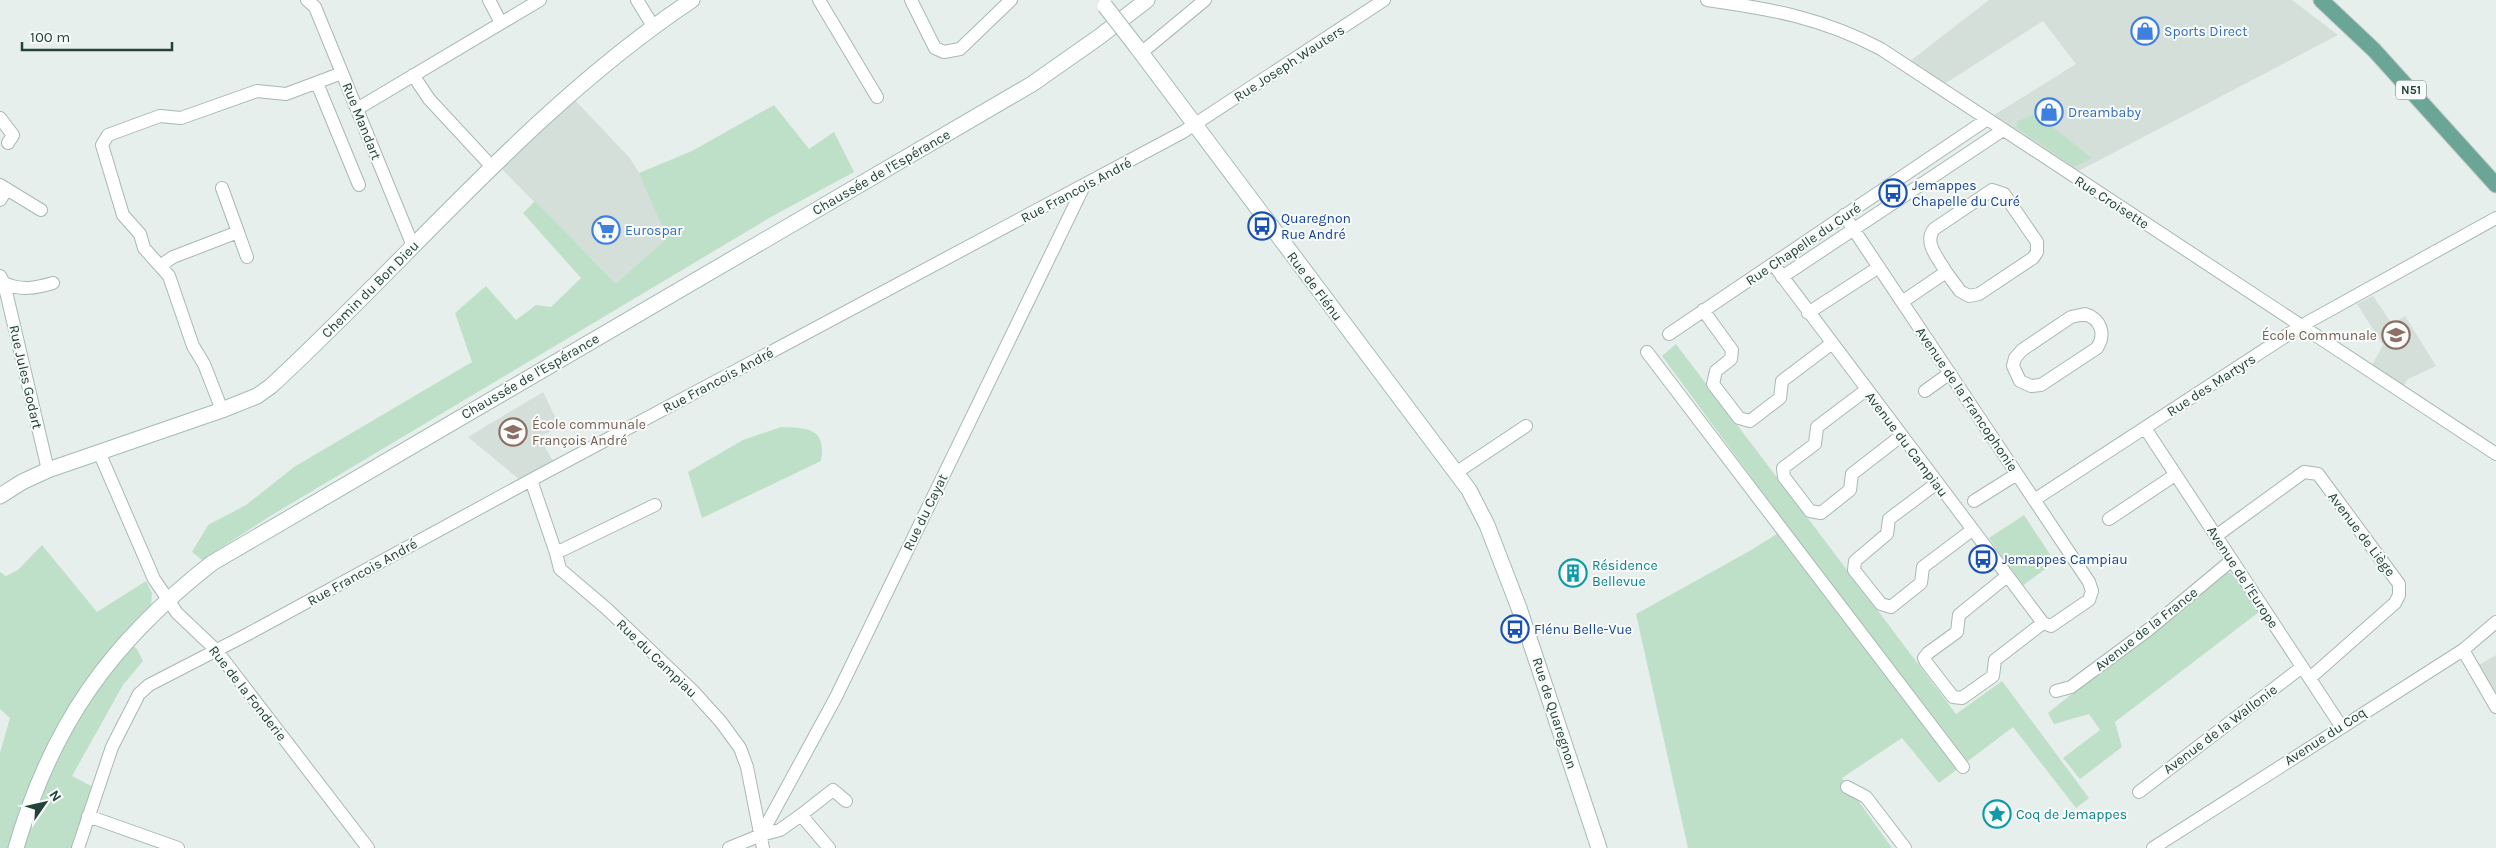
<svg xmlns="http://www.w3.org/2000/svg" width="2496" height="848" viewBox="0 0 2496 848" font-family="Karla,sans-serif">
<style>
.built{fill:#d4dfda}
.green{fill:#bfe0c8}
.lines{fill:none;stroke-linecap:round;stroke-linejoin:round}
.street-casing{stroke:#a8b8b2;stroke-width:14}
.secondary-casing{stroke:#a4bbb3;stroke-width:17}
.primary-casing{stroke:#c2cac8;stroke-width:17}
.street{stroke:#fff;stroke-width:12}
.secondary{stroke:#fff;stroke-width:15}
.primary{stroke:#6aa596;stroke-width:15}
.secondary-bridge-casing{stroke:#a4bbb3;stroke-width:17;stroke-linecap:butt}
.secondary-bridge{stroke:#fff;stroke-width:15}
.labels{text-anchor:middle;stroke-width:4;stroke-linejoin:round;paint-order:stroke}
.shield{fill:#f7fbf9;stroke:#637a73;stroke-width:1}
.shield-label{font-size:12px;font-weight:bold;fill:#24423a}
.shop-label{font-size:14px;fill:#366cbe;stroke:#f7fbf9;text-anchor:start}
.street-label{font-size:14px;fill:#24423a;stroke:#f7fbf9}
.transit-label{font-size:14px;fill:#164399;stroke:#f7fbf9;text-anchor:start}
.education-label{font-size:14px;fill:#785e54;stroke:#f7fbf9;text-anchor:end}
.culture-label{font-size:14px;fill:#0d838f;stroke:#f7fbf9;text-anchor:start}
</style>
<rect width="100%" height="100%" fill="#e6efeb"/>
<path class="built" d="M1989,0H2292L2338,35L2071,175L1986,120L2076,64L2043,21L1938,88L1905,65Z
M570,95L629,157L644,180L667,238L616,285L497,164Z
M2373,296L2392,324L2405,316L2436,366L2408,379L2404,385L2372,365L2383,345L2357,304Z
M543,392L560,427L539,437L553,461L520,480L468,437Z
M2496,655V694L2479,665Z"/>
<path class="green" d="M774,105L809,149L834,132L854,172L771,217L272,515L202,560L192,552L208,525L246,505L294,467L472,362L455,313L486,286L516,320L536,305L551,307L581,278L523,213L535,201L616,284L667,238L639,173L692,151Z
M2036,114L2092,158L2074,167L2016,127L2018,121Z
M1676,344L1956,714L2002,681L2089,798L2076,808L2013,727L1939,783L1902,738L1842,778L1892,848H1688L1636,614L1753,549L1788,527L1662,356Z
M781,427C806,428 827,427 821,461L702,518L688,472L743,440Z
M2024,515L2055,562L2022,586L1989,538Z
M42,545L97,612L146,581L152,593L150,616L127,640L137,649L143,661L123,685L72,776L97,789L78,848H0V753L10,718L0,709V572L6,576L18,570Z
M2223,573H2231L2259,612L2115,722L2122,747L2080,779L2063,758L2100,730L2089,714L2054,724L2048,713Z"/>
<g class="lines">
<g class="street-casing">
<path id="street" d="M307,0L315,7L413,246
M489,0L501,23
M637,0L653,26
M819,0L877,97
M911,0L935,48L944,52L960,49L1011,0
M1707,0C1772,9 1822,18 1881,49L2496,454
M1141,53L1205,0
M413,75L429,99L493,168
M317,83L359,185
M357,109L540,0
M0,118L13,135L8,143
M0,185L41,210
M0,200L7,189
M1844,215L2089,582L2092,591L2089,600L2051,626L2043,623
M238,232L247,257
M1773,264L2043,623
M160,266L173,257L238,232L222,188
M0,276L4,283L48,470
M1782,277L2003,130
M4,283C21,291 36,288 53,283
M1902,302L1946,272L1960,291L1969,296L1979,294L2033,258L2037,252V242L2004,194L1992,190L1934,229C1923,243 1939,259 1946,272
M1703,310L1732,350L1731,359L1716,371L1713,384L1739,418L1750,421L1780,398L1782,381L1831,344
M1808,313L1879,267
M2085,314C2101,319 2106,334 2097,348L2041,385L2031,386L2020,381L2013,366L2015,358L2022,350L2071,317Z
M1669,334L1986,120
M1647,352L1963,767
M1866,390L1817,427L1815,444L1783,468L1784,477L1810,511L1821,513L1850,490L1852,474L1901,436
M1925,391L1950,373
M222,410L204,364L193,346L169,276L144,248L140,234L123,215L102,145L108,135L160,116L181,118L257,91L286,94L342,73
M2145,428L2341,726
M99,452L154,579L177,613L216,650L368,848
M1457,472L1526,426
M531,480L556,553L560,569L607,609L693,691L721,722L740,748L747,767L763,848
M1937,483L1889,519L1887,534L1855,561L1854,570L1881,604L1891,607L1921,583L1923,567L1972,530
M2034,500L2301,326L2496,218
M1974,501L2017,474
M2109,519L2175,475
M2216,536L2304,472L2318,474L2399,584V595L2395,603L2310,678
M556,553L655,505
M2007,576L1959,615L1957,632L1928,653L1924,658L1926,662L1953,697L1962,698L1993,676L1995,660L2043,623
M2463,650L2496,707
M2056,691L2071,687L2148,630L2232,560
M1847,787L1866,797L1905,848
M2139,792L2302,667
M801,815L833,790L846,801
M88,816L178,848
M761,835L836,697L1084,186
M78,848L112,747L139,694L149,685L248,634L531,480L1183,132L1384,0
M729,848L761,835L780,830L801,815L829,848
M2153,848L2463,650L2496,622"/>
</g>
<g class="secondary-casing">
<path id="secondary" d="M1136,46L1469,490L1487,525L1519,608L1599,848
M0,496L22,482L48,470L222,410L257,396L271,386C411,257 533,106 692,0
M16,848C52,724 111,642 212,563L1032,84L1099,37L1147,0"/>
</g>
<g class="primary-casing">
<path id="primary" d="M2321,0L2374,50L2496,185"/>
</g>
<use href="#street" class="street"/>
<use href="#secondary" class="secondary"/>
<use href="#primary" class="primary"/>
<g class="secondary-bridge-casing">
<path id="secondary-bridge" d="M1105,6L1136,46"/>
</g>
<use href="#secondary-bridge" class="secondary-bridge"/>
</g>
<defs>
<g id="shop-ring" transform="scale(1.4375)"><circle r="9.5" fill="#f7fbf9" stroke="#3f7fe0" stroke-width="1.5"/><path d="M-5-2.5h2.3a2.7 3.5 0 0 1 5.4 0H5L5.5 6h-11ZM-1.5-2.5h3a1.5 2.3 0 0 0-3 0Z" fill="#3f7fe0"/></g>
<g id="bus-ring" transform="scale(1.4375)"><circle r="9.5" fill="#f7fbf9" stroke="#1a4fb4" stroke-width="1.5"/><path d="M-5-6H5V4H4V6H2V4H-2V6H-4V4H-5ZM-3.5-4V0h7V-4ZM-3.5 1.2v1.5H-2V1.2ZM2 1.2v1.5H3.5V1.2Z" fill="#1a4fb4"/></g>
<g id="supermarket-ring" transform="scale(1.4375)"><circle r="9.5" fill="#f7fbf9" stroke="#3f7fe0" stroke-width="1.5"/><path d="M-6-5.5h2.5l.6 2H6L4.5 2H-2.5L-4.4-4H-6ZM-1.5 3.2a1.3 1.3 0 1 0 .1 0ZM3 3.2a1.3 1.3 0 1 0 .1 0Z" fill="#3f7fe0"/></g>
<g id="school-ring" transform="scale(1.4375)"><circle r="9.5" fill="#f7fbf9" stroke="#8d6e63" stroke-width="1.5"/><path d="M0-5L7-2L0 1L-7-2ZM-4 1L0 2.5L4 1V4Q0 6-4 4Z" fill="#8d6e63"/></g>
<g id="building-ring" transform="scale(1.4375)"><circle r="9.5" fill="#f7fbf9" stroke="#0f9aa8" stroke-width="1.5"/><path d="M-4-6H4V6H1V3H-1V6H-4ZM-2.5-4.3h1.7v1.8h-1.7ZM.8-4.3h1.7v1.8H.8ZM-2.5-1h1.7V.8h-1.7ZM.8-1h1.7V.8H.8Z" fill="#0f9aa8"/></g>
<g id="sight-ring" transform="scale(1.4375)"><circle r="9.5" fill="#f7fbf9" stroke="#0f9aa8" stroke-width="1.5"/><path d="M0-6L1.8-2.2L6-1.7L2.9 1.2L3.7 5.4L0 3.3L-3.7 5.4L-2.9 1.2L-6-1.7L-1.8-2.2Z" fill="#0f9aa8"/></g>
</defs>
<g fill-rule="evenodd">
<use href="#shop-ring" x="2145" y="31"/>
<use href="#shop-ring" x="2049" y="112"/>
<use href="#bus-ring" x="1893" y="193"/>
<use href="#bus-ring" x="1262" y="226"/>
<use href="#supermarket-ring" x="606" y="230"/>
<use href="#school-ring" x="2396" y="335"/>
<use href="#school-ring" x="513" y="432"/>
<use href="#bus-ring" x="1983" y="559"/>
<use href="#building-ring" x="1573" y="573"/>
<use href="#bus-ring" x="1515" y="629"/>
<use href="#sight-ring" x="1997" y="814"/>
</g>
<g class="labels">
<rect class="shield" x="2396" y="80.5" width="30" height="19" rx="4"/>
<g class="shield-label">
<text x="2411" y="94">N51</text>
</g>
<g class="shop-label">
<text x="2164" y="36">Sports Direct</text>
<text x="2068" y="117">Dreambaby</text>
<text x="625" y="235">Eurospar</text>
</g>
<g class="street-label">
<text transform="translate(1289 63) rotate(-33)" y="5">Rue Joseph Wauters</text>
<text transform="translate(362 121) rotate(68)" y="5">Rue Mandart</text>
<text transform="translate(881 172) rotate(-30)" y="5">Chaussée de l'Espérance</text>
<text transform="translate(1076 190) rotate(-28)" y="5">Rue Francois André</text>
<text transform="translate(2112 202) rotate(33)" y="5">Rue Croisette</text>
<text transform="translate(1803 244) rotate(-34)" y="5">Rue Chapelle du Curé</text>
<text transform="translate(1315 286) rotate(53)" y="5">Rue de Flénu</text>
<text transform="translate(370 289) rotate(-45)" y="5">Chemin du Bon Dieu</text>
<text transform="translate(530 376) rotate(-30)" y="5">Chaussée de l'Espérance</text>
<text transform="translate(26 377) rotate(77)" y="5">Rue Jules Godart</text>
<text transform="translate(718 380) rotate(-28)" y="5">Rue Francois André</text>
<text transform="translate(2211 385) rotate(-33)" y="5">Rue des Martyrs</text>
<text transform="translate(1967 399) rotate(56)" y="5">Avenue de la Francophonie</text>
<text transform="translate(1907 444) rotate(53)" y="5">Avenue du Campiau</text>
<text transform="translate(925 512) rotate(-64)" y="5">Rue du Cayat</text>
<text transform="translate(2362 534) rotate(53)" y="5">Avenue de Liège</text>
<text transform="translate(362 572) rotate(-29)" y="5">Rue Francois André</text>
<text transform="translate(2243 577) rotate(57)" y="5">Avenue de l'Europe</text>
<text transform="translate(2146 629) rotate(-38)" y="5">Avenue de la France</text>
<text transform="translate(657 658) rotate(44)" y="5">Rue du Campiau</text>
<text transform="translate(248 693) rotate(52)" y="5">Rue de la Fonderie</text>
<text transform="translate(1555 713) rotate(72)" y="5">Rue de Quaregnon</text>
<text transform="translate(2220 729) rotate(-37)" y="5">Avenue de la Wallonie</text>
<text transform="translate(2325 736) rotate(-33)" y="5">Avenue du Coq</text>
</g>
<g class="transit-label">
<text x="1912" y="190">Jemappes<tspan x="1912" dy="16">Chapelle du Curé</tspan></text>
<text x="1281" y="223">Quaregnon<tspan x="1281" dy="16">Rue André</tspan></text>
<text x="2002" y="564">Jemappes Campiau</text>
<text x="1534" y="634">Flénu Belle-Vue</text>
</g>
<g class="education-label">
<text x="2377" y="340">École Communale</text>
<text x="532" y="429" text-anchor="start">École communale<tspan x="532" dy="16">François André</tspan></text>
</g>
<g class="culture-label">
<text x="1592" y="570">Résidence<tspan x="1592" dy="16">Bellevue</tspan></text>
<text x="2016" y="819">Coq de Jemappes</text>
</g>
</g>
<g transform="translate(45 803) rotate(56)" stroke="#f7fbf9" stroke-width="4" paint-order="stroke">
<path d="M0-4L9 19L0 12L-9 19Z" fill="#24423a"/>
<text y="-8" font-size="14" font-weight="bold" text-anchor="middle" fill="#24423a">N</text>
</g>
<path d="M22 42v8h150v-8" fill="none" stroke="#24423a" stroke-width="2.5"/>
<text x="30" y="42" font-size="15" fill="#24423a" stroke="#f7fbf9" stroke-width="4" paint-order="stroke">100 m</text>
</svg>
